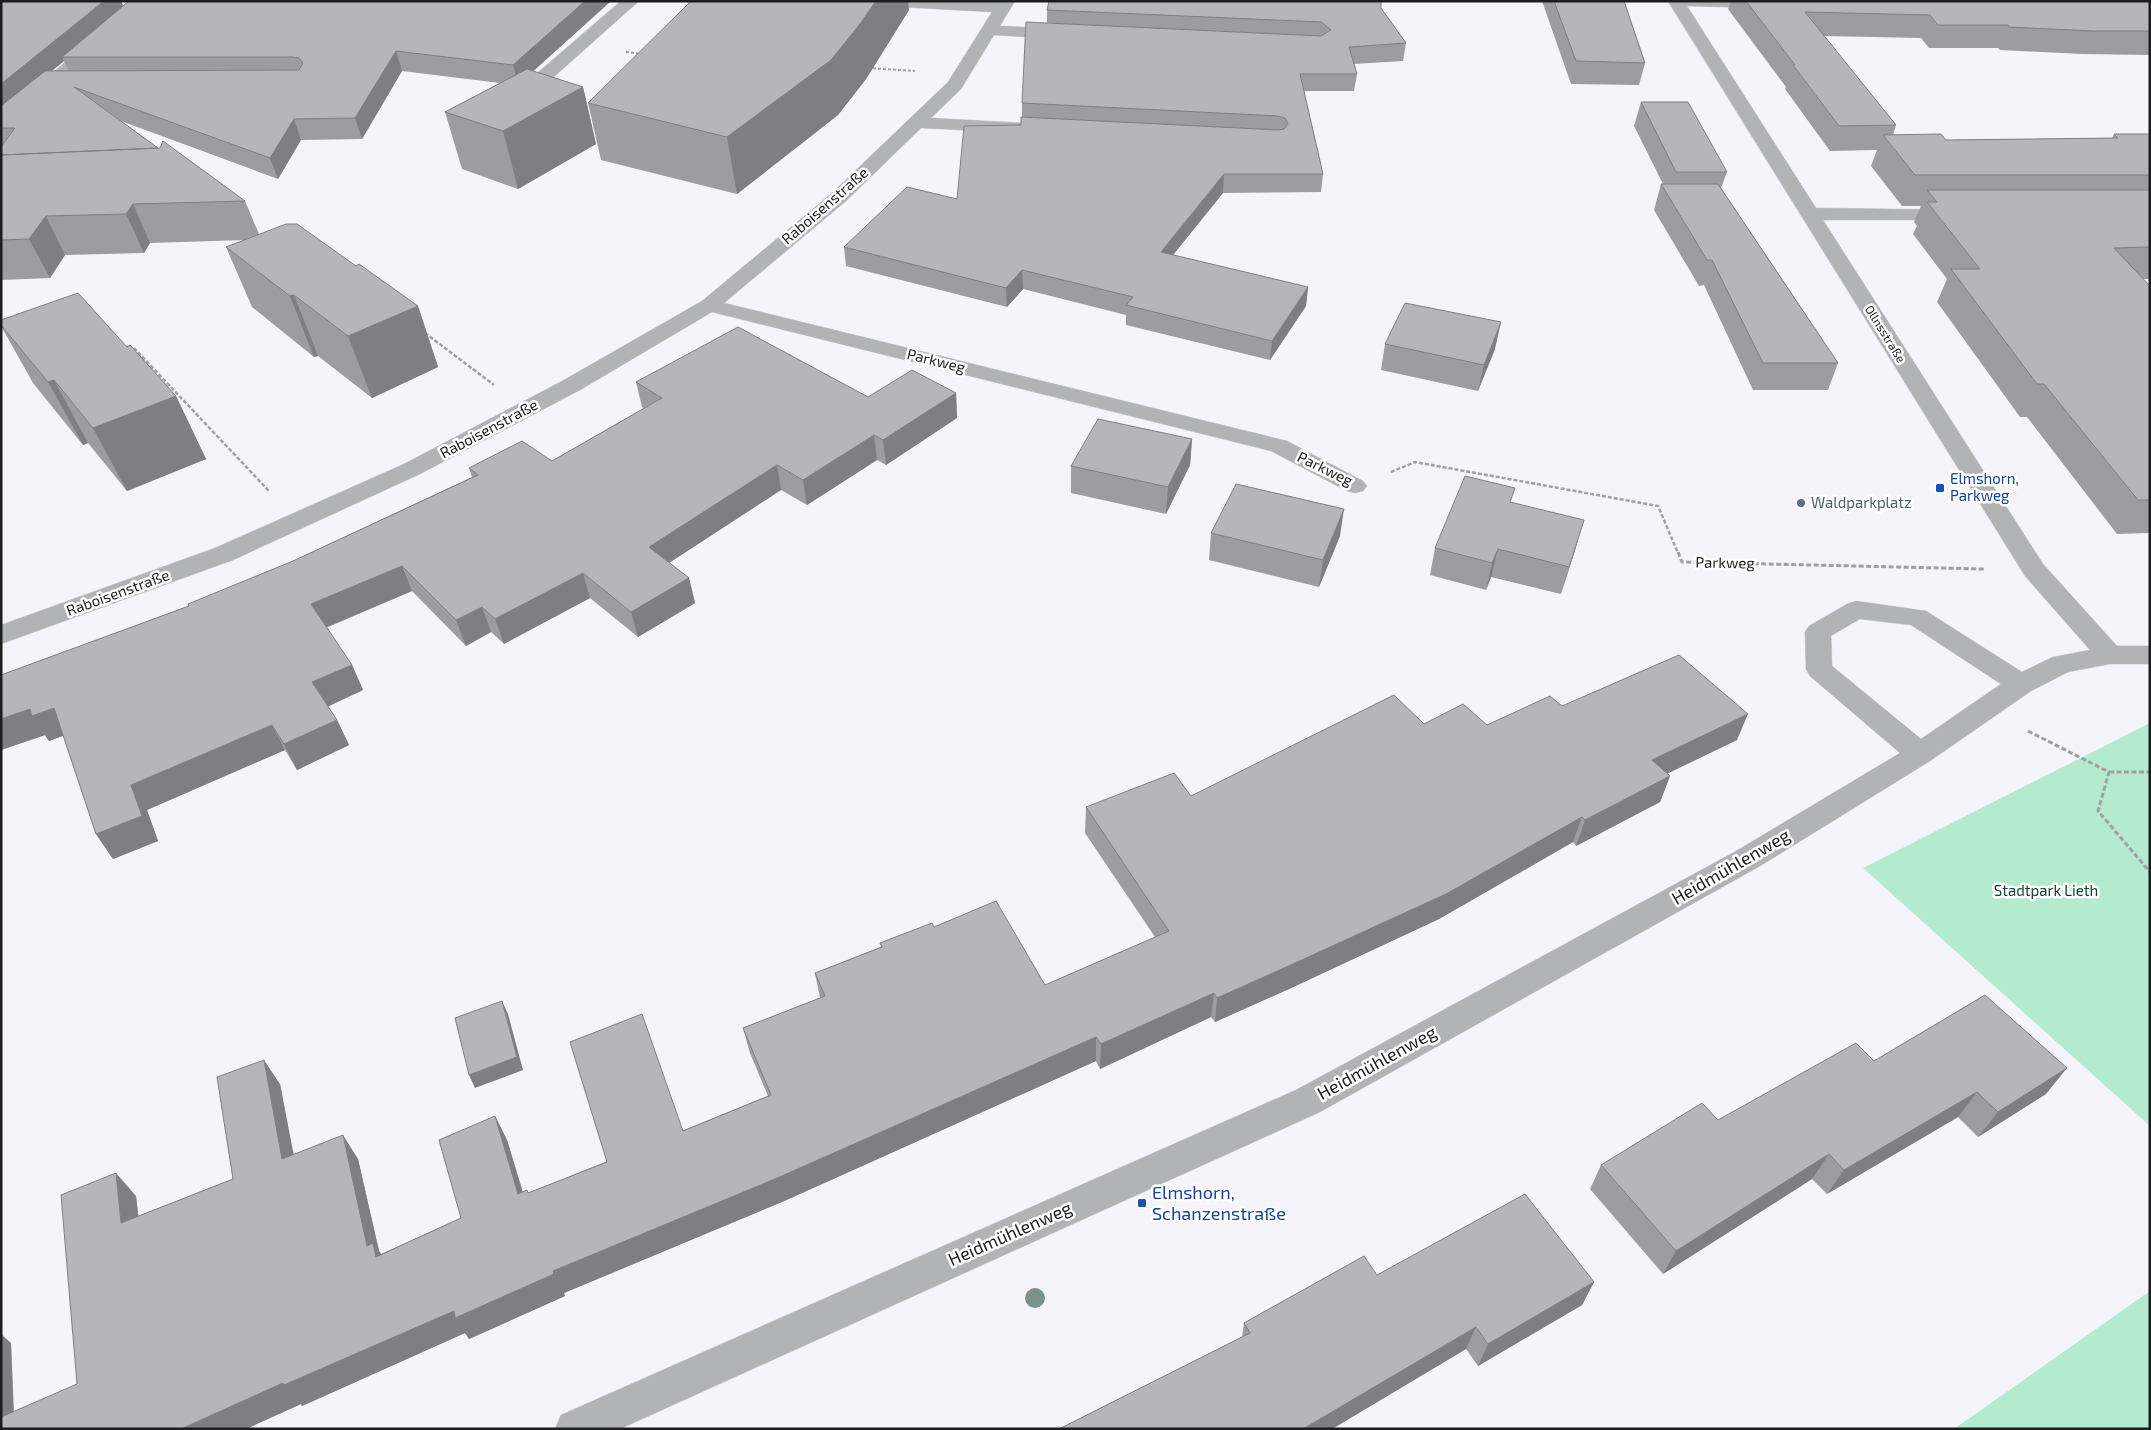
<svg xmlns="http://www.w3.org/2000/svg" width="2151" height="1430" viewBox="0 0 2151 1430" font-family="'Exo 2',sans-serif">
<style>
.green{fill:#b4eace}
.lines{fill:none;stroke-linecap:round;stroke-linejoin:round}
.minor-casing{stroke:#d2d2d7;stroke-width:1}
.path-far2{stroke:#a0a0a4;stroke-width:2;stroke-dasharray:3 2;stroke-linecap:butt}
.path-far1{stroke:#a0a0a4;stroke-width:2.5;stroke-dasharray:4 2;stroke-linecap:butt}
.path{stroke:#a0a0a4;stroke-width:3;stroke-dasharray:5 2.5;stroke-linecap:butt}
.minor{fill:#b1b3b5;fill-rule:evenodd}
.tree{fill:#79928a}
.wall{fill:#9d9ca1;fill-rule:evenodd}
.shaded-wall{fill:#7f7f83}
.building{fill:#b6b5bb;stroke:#7f7f83}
.transit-dot{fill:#1a4fb4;stroke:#fff;stroke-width:2}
.service-dot{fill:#5c6f8a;stroke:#fff;stroke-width:2}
.labels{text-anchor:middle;stroke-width:5;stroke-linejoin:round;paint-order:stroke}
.far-street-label{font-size:12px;fill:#1d1d1f;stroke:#fff}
.street-label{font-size:15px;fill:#1d1d1f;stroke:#fff}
.transit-label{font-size:15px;fill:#164399;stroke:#fff;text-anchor:start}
.service-label{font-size:15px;fill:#4e5e75;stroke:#fff;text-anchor:start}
.park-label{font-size:15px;fill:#14422f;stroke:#fff}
.near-street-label{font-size:18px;fill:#1d1d1f;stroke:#fff}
.near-transit-label{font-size:18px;fill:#164399;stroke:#fff;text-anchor:start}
</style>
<rect width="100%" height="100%" fill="#f4f4fa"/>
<path class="green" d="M2150,723V1126L1863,868Z
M2150,1291V1429H1954Z"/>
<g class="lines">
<g class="minor-casing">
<path id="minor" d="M140,1H158L7,128L1,129V115Z
M621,1H639L547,83H535L533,79L535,75Z
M875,1H1015L1000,26L1063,29L1071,34L1063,39L994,35L961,89L931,118L1022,123L1028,124L1031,128L1028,132L1022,133L921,128L846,201L724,303L1287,441L1363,481L1367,486L1363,491L1355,493L1347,491L1271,451L712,312L580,390L420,474L233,560L1,644V625L215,548L404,464L564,380L702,301L832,193L948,82L992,12L883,6Z
M1668,1H1774L1773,6L1767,8L1687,6L1816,208L1962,210L1965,214L1962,218L1955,220H1823L2043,564L2117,646H2150V664H2110L2068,672L2031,691L1930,761L1760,866L1320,1112L620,1429H555L561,1415L1296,1090L1738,850L1900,753L1810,676L1806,669L1805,632L1809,626L1847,604L1856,601L1926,611L2022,672L2053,657L2090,650L2025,576ZM1860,619L1911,625L2001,684L1921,739L1832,666L1831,636Z"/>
</g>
<path class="path-far2" d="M626,52L643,54
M868,68L915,71"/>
<path class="path-far1" d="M425,333L494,385
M134,348L269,491
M1391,472L1415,462L1658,506L1678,553"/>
<path class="path" d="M1678,552L1682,562L1984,569
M2028,731L2109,772L2098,811L2150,872
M2109,772H2150"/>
<use href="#minor" class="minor"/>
</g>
<circle class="tree" cx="1035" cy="1298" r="10"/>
<path class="wall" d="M1,1H121L123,7L611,1L533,71L583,87L596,144L518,189L462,169L445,112L500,83L402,71L362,139L301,140L278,179L121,121L158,148L245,201L259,234L356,266L418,306L438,367L372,398L318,356L314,357L252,307L226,247L245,240L150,243L144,253L65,255L50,278L1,280ZM64,61L68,70L52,71Z
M1542,1H1624L1645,63L1639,85L1571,84Z
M1731,1H2150V55L2082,54L2000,50L1998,48H1929L1921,38L1824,36L1896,125L1893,135L1946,140L2112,138L2114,134H2150V279H2143L2150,286V533L2117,534L2027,417H2020L1937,302L1947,279L1913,234L1917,226L1914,222L1921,206H1902L1871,166L1877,150L1830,151L1785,89L1786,87L1728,9Z
M1381,8L1406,43L1403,61L1354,64L1357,74L1354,91H1304L1323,174L1321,192L1223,193L1173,255L1308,287L1306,306L1270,360L1126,325V315L1023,289L1007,307L846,266L844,247L957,199L1021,125L1022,117V103L1047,23V10Z
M909,10L866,79L838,115L737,194L601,160L588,103Z
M1641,102L1727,172L1721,188L1838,363L1828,390H1753L1704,285L1699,286L1654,210L1661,184H1663L1634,126Z
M1,320L127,347L176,396L206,459L127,491L88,443L83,445L33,383L1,326Z
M1385,344L1495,349L1478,391L1381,370Z
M636,382L868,397L956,393L957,418L886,465L877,460L807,505L781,490L669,563L689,578L695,603L638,637L590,598L504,644L491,632L466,646L412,591L326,628L352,665L363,690L328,706L337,720L349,745L297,770L285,750L147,810L158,841L113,859L96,834L63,736L49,741L45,735L1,750V675L189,606L293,561L472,477L469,468L552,461L644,408L642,407Z
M1192,439L1190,465L1166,514L1071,493V466Z
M1511,502L1576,547L1561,594L1491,577L1486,590L1430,575L1435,548Z
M1211,533L1340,536L1319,587L1209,560Z
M1562,706L1737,740L1667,773L1670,776L1660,802L1576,846L1573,842L1439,919L1289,989L1215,1022L1211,1017L1100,1069L1096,1061L782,1202L564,1293L565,1296L469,1339L465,1333L302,1406L301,1404L246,1429H1L11,1343L14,1412L77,1384L136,1196L138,1216L233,1179L280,1084L293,1155L358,1159L379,1251L381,1254L461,1218L495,1116L507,1140L523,1192L527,1190L529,1193L768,1096L750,1053L743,1028L820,998L815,973L881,947L880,943L934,927L1045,985L1155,937L1085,833L1086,807L1191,796L1424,724L1487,725Z
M1874,1061L2046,1094L1978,1137L1958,1117L1827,1194L1812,1179L1663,1274L1590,1189L1601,1165Z
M1377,1275L1594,1282L1582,1305L1478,1366L1466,1349L1332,1429H1059L1242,1337L1244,1323Z"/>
<path class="shaded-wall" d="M104,1H121L125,11L62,57L64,61L1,112V84Z
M585,1H611L518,85L513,65Z
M876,1H908L909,10L866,79L838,115L737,194L727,137Z
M396,51L402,71L362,139L355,118Z
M583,87L596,144L518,189L503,131Z
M294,119L301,140L278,179L270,158Z
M1224,174L1223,193L1160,271L1161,252Z
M133,204L150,243L144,253L126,214Z
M46,216L65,255L50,278L29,239Z
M1022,270L1023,289L1007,307L1006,288Z
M1308,287L1306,306L1270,360L1272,341Z
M294,295L318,356L314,357L290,296Z
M418,306L438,367L372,398L348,336Z
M1501,322L1495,349L1478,391L1484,365Z
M54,380L88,443L83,445L48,382Z
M956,393L957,418L886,465L883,440Z
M176,396L206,459L127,491L93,428Z
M874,435L877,460L807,505L803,480Z
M1192,439L1190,465L1166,514L1168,487Z
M777,465L781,490L655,572L649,547Z
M1344,509L1340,536L1319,587L1323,560Z
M1584,520L1576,547L1561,594L1569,567Z
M1498,549L1491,577L1486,590L1492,563Z
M402,566L412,591L322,629L311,604Z
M583,573L590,598L504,644L495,619Z
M689,578L695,603L638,637L631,612Z
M482,607L491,632L466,646L456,620Z
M352,665L363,690L325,708L312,682Z
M54,708L70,733L49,741L45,735L1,750V719L30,709Z
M1748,714L1737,740L1642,786L1652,760Z
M337,720L349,745L297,770L284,744Z
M272,725L285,750L147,810L158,841L113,859L96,834L131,785Z
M1670,776L1660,802L1576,846L1585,820Z
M1582,817L1573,842L1439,919L1289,989L1215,1022L1217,998Z
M1214,993L1211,1017L1100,1069L1101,1044Z
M502,1001L508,1014L523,1070L475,1088L469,1075Z
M1096,1037V1061L782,1202L564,1293L565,1296L469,1339L465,1333L302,1406L301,1404L246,1429H181L283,1383L454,1311L553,1271Z
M264,1060L280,1084L299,1182L282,1159Z
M2067,1068L2046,1094L1978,1137L1998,1112Z
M1977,1092L1958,1117L1827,1194L1844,1170Z
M495,1116L507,1140L530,1217L518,1194Z
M343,1135L358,1159L379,1251L388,1265L391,1279L367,1246Z
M1829,1154L1812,1179L1663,1274L1676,1251Z
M116,1173L136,1196L142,1246L121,1223Z
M1594,1282L1582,1305L1478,1366L1488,1344Z
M1476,1327L1466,1349L1332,1429H1303Z
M1,1334L11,1343L14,1429H1Z"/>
<path class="building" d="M1,1H104L1,84Z
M129,1H585L513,65L396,51L355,118L294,119L270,158L74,87L158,148L1,155V147L15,128H1V106L45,71L299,70L303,63L299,58L293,57H62Z
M691,1H876L860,24L831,60L727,137L588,103Z
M1049,1H1381V8L1406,43L1349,47L1357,74H1300L1323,174H1224L1161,252L1308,287L1272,341L1126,305L1133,297L1022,270L1006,288L844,247L907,187L957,199L964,126L1021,125V117L1278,130L1284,129L1288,124L1285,118L1278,116L1022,103L1026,22L1321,36L1331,30L1321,22L1047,10Z
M1554,1H1624L1645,63L1576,61Z
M1746,1H2150V31H2093L2009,27L2008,25H1938L1930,15L1805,12L1896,125L1839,126L1793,65H1795Z
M527,69L583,87L503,131L445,112Z
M1641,102H1688L1727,172H1676Z
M1941,134L1946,140L2118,138L2114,134H2150V175H1915L1883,135Z
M163,141L245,201L133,204L126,214L46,216L29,239L1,240V155L160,148Z
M1661,184H1718L1838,363H1763L1712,260H1707Z
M1927,190H2150V247L2114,248L2150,286V500H2138L2044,384H2037L1951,269H1980L1927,202H1937Z
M286,224H297L356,266L359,264L418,306L348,336L294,295L290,296L226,247Z
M78,293L127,347L130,345L176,396L93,428L54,380L48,382L1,325V320Z
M1405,303L1501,322L1484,365L1385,344Z
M738,327L868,397L912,370L956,393L883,440L874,435L803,480L777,465L649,547L689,578L631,612L583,573L495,619L482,607L456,620L402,566L311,604L352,665L312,682L337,720L284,744L272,725L131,785L142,816L96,834L54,708L32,716L30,709L1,719V675L189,606L188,604L293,561L478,475L469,468L522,441L552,461L662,398L636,382Z
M1098,419L1192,439L1168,487L1071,466Z
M1465,476L1515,488L1510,502L1584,520L1569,567L1498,549L1492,563L1435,548Z
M1236,484L1344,509L1323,560L1211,533Z
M1679,655L1748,714L1652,760L1670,776L1585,820L1582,817L1446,894L1293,964L1217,998L1214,993L1101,1044L1096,1037L775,1179L553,1271L554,1274L455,1318L454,1311L284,1385L283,1383L181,1429H1V1417L77,1384L61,1195L116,1173L121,1223L233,1179L217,1077L264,1060L282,1159L343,1135L367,1246L373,1243L376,1257L461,1218L439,1140L495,1116L518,1194L527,1190L528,1193L607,1162L570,1042L642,1014L683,1131L771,1095L743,1028L825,996L815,973L882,947L880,943L932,923L934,927L996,901L1045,985L1169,931L1086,807L1174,773L1191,796L1394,695L1424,724L1463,704L1487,725L1550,696L1562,706Z
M1985,995L2067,1068L1998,1112L1977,1092L1844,1170L1829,1154L1676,1251L1601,1165L1702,1103L1718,1120L1856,1043L1874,1061Z
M502,1001L517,1057L469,1075L455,1018Z
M1525,1194L1594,1282L1488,1344L1476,1327L1303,1429H1059L1250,1333L1244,1323L1364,1256L1377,1275Z"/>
<g class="transit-dot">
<rect x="1935" y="483" width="10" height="10" rx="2.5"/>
<rect x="1137" y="1198" width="10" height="10" rx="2.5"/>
</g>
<circle class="service-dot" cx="1801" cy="503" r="5"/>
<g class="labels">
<g class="far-street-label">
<text transform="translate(1885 334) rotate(58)" y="4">Ollnsstraße</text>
</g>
<g class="street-label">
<text transform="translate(825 206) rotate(-41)" y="5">Raboisenstraße</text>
<text transform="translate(936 361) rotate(14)" y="5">Parkweg</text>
<text transform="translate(489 429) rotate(-28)" y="5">Raboisenstraße</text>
<text transform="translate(1325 469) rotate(26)" y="5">Parkweg</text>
<text transform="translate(1725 563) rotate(1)" y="5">Parkweg</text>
<text transform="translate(118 593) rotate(-20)" y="5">Raboisenstraße</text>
</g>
<g class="transit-label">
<text x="1950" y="484">Elmshorn,<tspan x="1950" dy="17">Parkweg</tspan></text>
</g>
<g class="service-label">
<text x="1811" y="508">Waldparkplatz</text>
</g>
<g class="park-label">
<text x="2046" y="896">Stadtpark Lieth</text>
</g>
<g class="near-street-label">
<text transform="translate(1731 867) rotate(-30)" y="6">Heidmühlenweg</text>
<text transform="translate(1377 1063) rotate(-29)" y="6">Heidmühlenweg</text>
<text transform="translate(1010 1234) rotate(-24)" y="6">Heidmühlenweg</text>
</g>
<g class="near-transit-label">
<text x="1152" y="1199">Elmshorn,<tspan x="1152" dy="21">Schanzenstraße</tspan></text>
</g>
</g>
<rect width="2151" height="1430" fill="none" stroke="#1d1d1f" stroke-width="5"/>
</svg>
